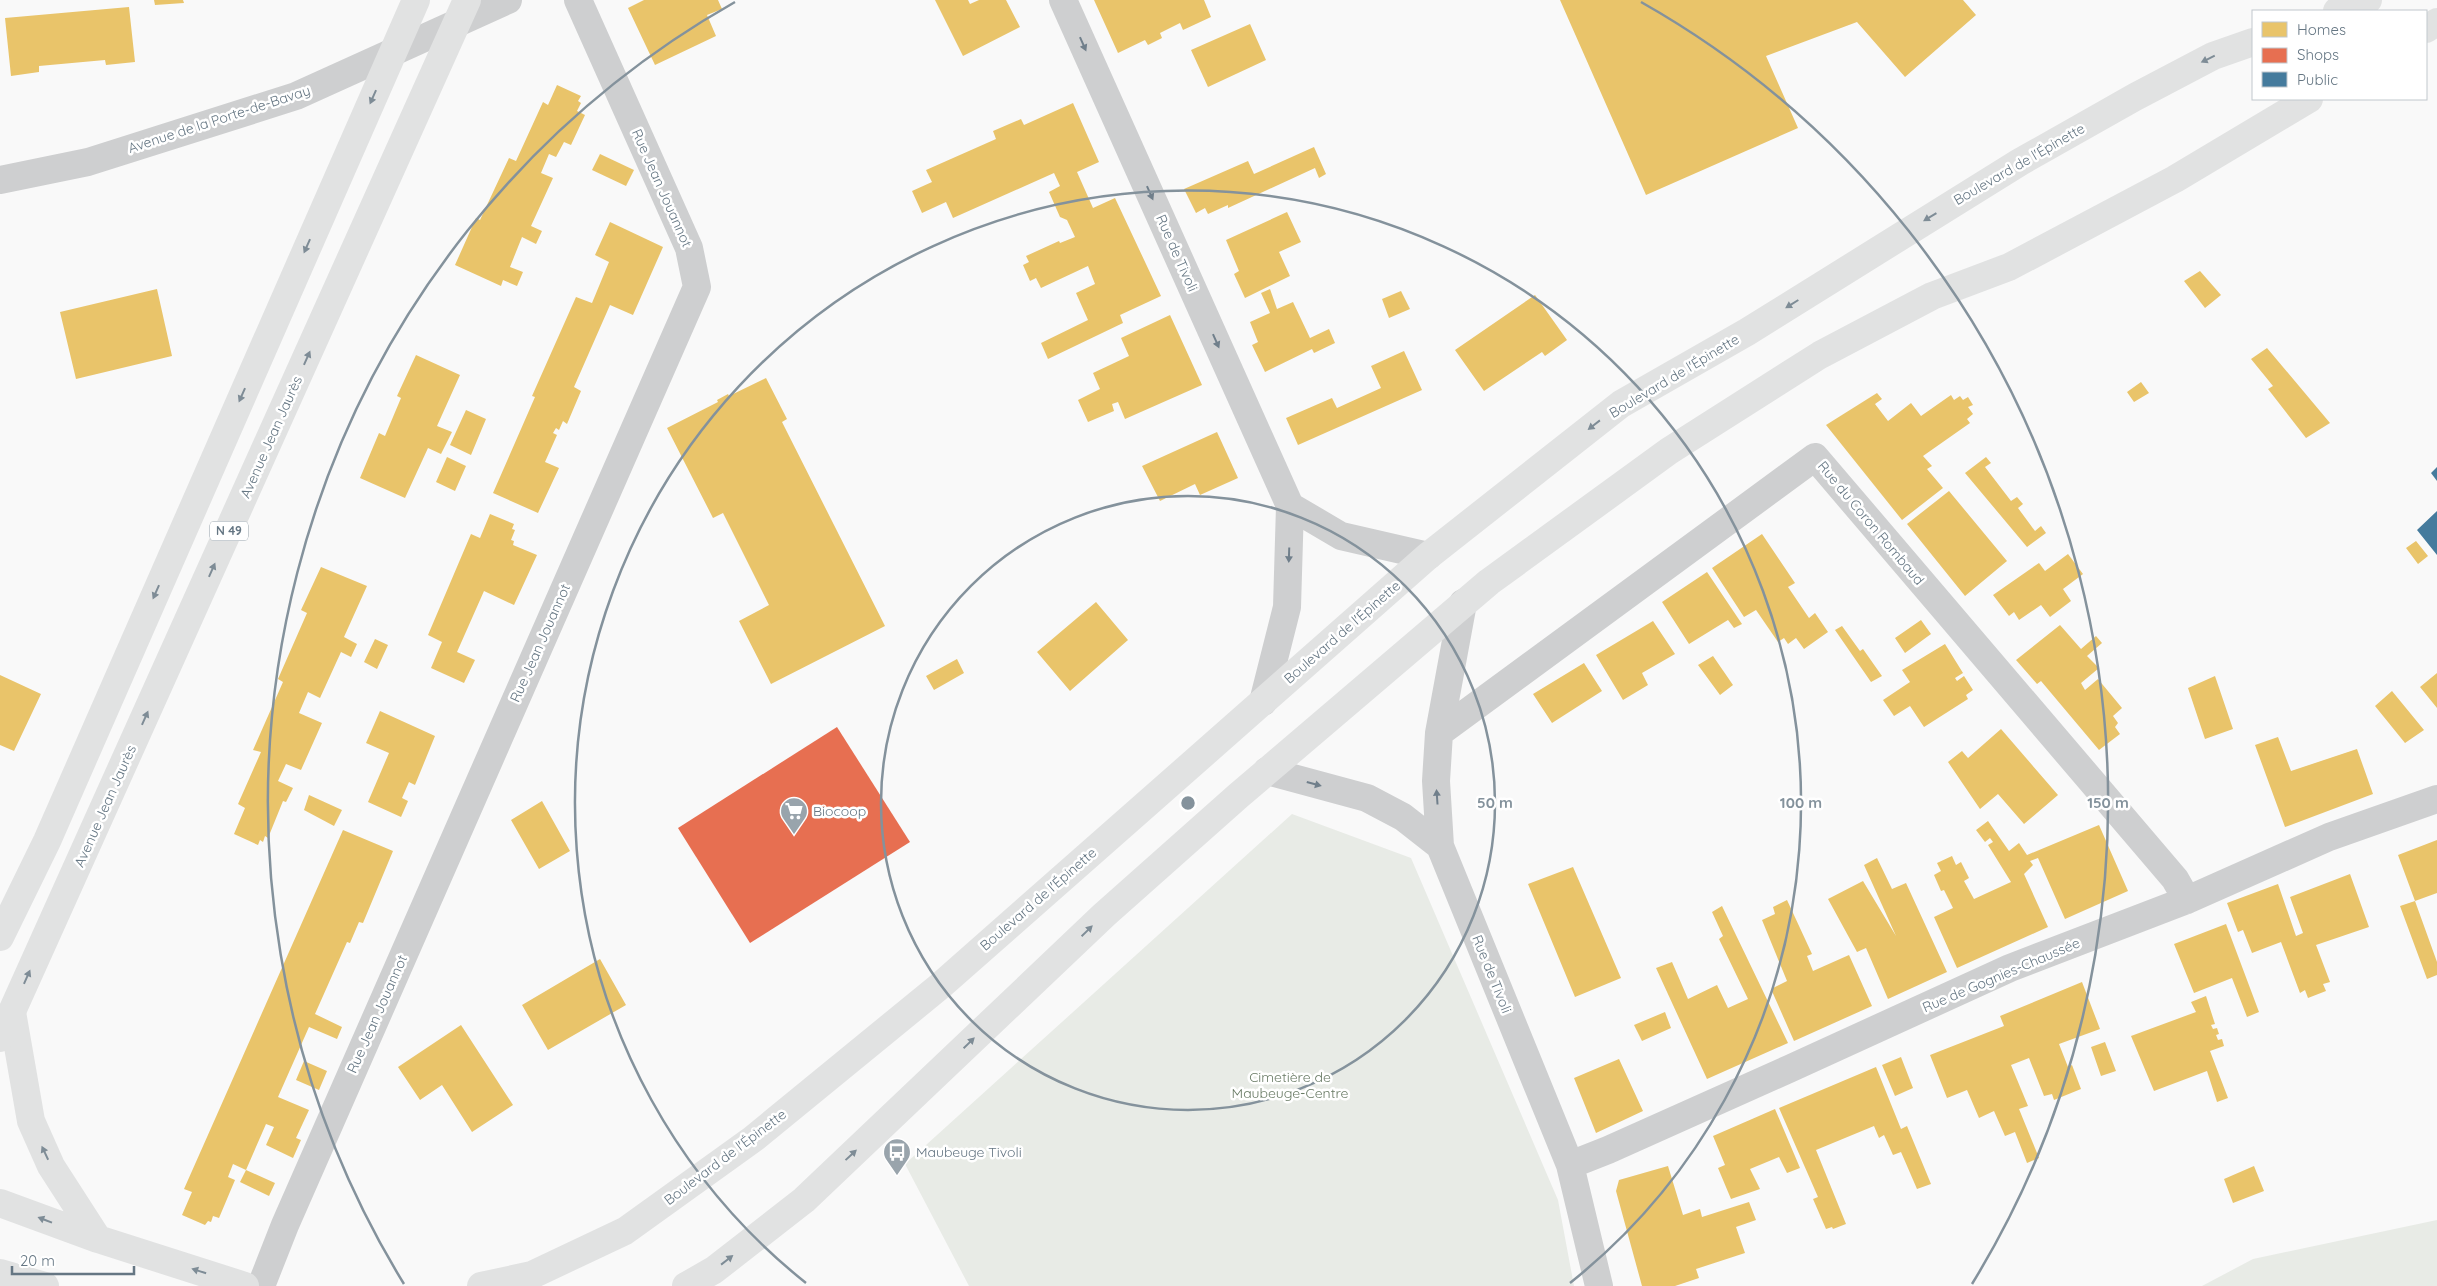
<svg xmlns="http://www.w3.org/2000/svg" width="2437" height="1286" viewBox="0 0 2437 1286" font-family="Quicksand,sans-serif">
<style>
.green{fill:#e8ebe6}
.homes{fill:#e9c46a}
.shops{fill:#e76f51}
.public{fill:#457b9d}
.lines{fill:none;stroke-linecap:round;stroke-linejoin:round}
.street{stroke:#cecfd0;stroke-width:28}
.secondary{stroke:#e1e2e2;stroke-width:28}
.primary{stroke:#e1e2e2;stroke-width:28}
.oneway{fill:#707f8b}
.oneway2{fill:#7e8c96}
.ring{fill:none;stroke:#84929c;stroke-width:2.5}
.labels{text-anchor:middle;stroke-width:5;stroke-linejoin:round;paint-order:stroke}
.shield{fill:#fff;stroke:#939fa8;stroke-width:1}
.shield-label{font-size:12px;font-weight:bold;fill:#657683}
.street-label{font-size:14px;fill:#657683;stroke:#fff}
.poi-label{font-size:14px;fill:#657683;stroke:#fff;text-anchor:start}
.park-label{font-size:14px;fill:#687a64;stroke:#fff}
.centre{fill:#84929c;stroke:#fff;stroke-width:2.5}
.ring-label{font-size:15px;text-anchor:middle;font-weight:bold;fill:#84929c;stroke:#fff;stroke-width:5;stroke-linejoin:round;paint-order:stroke}
</style>
<rect width="100%" height="100%" fill="#f9f9f9"/>
<path class="green" d="M1292,814L1411,858L1558,1200L1574,1286H969L905,1164Z
M2437,1220V1286H2202L2253,1259Z"/>
<path class="homes" d="M154,0H183L184,3L155,5Z
M644,0H718L722,9L707,15L716,36L655,65L628,8Z
M935,0H968L970,4L979,0H1006L1020,27L963,56Z
M1094,0H1204L1211,17L1183,30L1180,23L1160,33L1162,38L1148,45L1145,40L1118,53Z
M1560,0H1963L1976,15L1905,77L1857,22L1766,56L1798,128L1646,195Z
M129,7L135,62L106,65L105,60L39,66V72L11,76L5,18Z
M1250,24L1266,60L1208,87L1191,50Z
M557,85L581,96L578,101L581,103L577,111L585,115L571,145L564,142L556,157L549,154L541,173L553,178L531,226L542,231L536,244L522,237L510,267L523,272L517,286L503,280L501,286L455,265L476,218L480,220L509,158L516,161L543,102L548,105Z
M1073,103L1099,162L1077,172L1093,208L1115,198L1161,296L1120,315L1123,323L1048,359L1041,343L1088,320L1076,293L1095,284L1088,266L1041,288L1036,278L1030,281L1023,265L1029,262L1026,256L1059,241L1060,243L1075,237L1067,220L1060,217L1049,192L1060,186L1054,173L953,218L946,202L922,213L912,191L932,182L926,170L996,139L993,131L1021,119L1024,125Z
M1314,147L1326,174L1319,178L1315,168L1228,208V205L1208,214L1205,208L1196,213L1184,189L1248,161L1254,174Z
M600,154L634,170L626,186L592,170Z
M1287,212L1301,242L1279,252L1290,276L1245,298L1234,274L1239,271L1226,240Z
M610,222L663,247L633,315L610,305L574,387L581,391L567,424L563,421L559,430L556,428L553,433L557,435L545,462L559,468L538,513L493,493L535,397L532,396L576,297L592,303L609,262L595,255Z
M2200,271L2221,295L2205,308L2184,281Z
M157,289L172,356L76,379L60,312Z
M1270,289L1277,309L1293,302L1310,338L1329,329L1335,343L1314,353L1312,349L1265,372L1252,345L1258,342L1250,322L1270,313L1261,293Z
M1401,291L1410,309L1389,318L1382,299Z
M1535,295L1567,340L1545,356L1542,352L1484,391L1455,350Z
M1170,315L1202,385L1125,419L1118,402L1112,404L1114,411L1088,422L1078,400L1100,389L1093,373L1129,356L1121,338Z
M2267,348L2330,423L2306,438L2268,389L2273,386L2251,359Z
M1404,351L1422,390L1298,445L1286,418L1332,398L1337,408L1381,388L1371,366Z
M416,355L460,375L437,426L452,432L441,454L428,448L405,498L360,478L379,433L385,436L401,398L397,396Z
M766,378L787,419L782,422L885,626L771,684L739,621L769,605L723,513L713,518L667,428L718,402L717,400L728,394L729,396Z
M2141,382L2149,393L2134,402L2127,392Z
M1877,393L1882,399L1875,404L1888,421L1911,403L1921,416L1951,395L1954,400L1960,396L1963,400L1968,397L1973,405L1968,407L1973,414L1967,419L1970,423L1923,456L1932,466L1927,469L1943,488L1902,520L1826,425Z
M466,410L486,419L471,455L450,445Z
M1217,432L1238,478L1200,495L1195,484L1160,501L1142,466Z
M447,457L466,466L455,491L436,482Z
M1986,457L1991,463L1985,467L2011,501L2017,497L2023,504L2018,508L2035,531L2041,526L2046,533L2027,547L1965,473Z
M1949,491L2007,561L1965,596L1907,524Z
M490,514L514,524L512,529L515,530L511,540L514,541L513,545L537,555L514,605L484,591L457,652L475,660L464,683L431,668L442,642L428,635L471,534L480,538Z
M1762,534L1795,583L1788,587L1809,618L1815,613L1828,632L1804,649L1796,638L1788,644L1784,638L1778,642L1756,610L1744,617L1712,568Z
M2416,541L2428,556L2418,564L2406,548Z
M2068,554L2083,574L2063,589L2071,601L2050,617L2041,605L2019,620L2014,612L2009,616L1993,595L2039,563L2045,571Z
M321,567L367,586L344,637L357,644L351,657L341,652L320,698L308,692L299,713L322,723L301,770L286,764L278,781L293,788L286,802L283,801L268,838L265,836L263,842L260,840L258,845L234,834L245,808L238,804L261,752L253,750L283,682L278,679L307,613L301,610Z
M1707,572L1742,624L1734,628L1728,620L1689,644L1662,602Z
M1096,602L1128,640L1070,691L1037,652Z
M1921,620L1931,634L1905,653L1895,638Z
M1653,621L1675,654L1642,673L1648,685L1623,700L1596,655Z
M2060,625L2081,649L2096,636L2102,643L2087,656L2099,668L2081,683L2085,690L2098,679L2122,708L2113,716L2118,723L2115,727L2120,734L2099,750L2041,681L2037,684L2016,660Z
M1842,626L1860,651L1863,649L1882,676L1871,682L1835,630Z
M375,639L388,645L377,669L364,662Z
M1945,644L1963,673L1955,678L1957,681L1964,676L1973,690L1966,695L1968,699L1924,727L1910,706L1894,716L1883,700L1910,682L1902,670Z
M1713,656L1733,685L1720,695L1698,665Z
M957,659L964,673L934,690L926,676Z
M1584,663L1602,691L1552,723L1533,694Z
M2437,673V708L2420,687Z
M0,675L41,694L14,751L0,745Z
M2215,676L2233,729L2205,739L2188,688Z
M2392,691L2424,730L2405,743L2375,706Z
M380,711L435,736L415,785L409,782L402,798L408,801L401,817L368,802L389,753L366,743Z
M2001,729L2058,795L2024,824L1998,794L1980,809L1948,762L1962,751L1968,758Z
M2278,737L2291,771L2357,749L2373,794L2285,827L2255,745Z
M309,795L342,810L334,826L304,810Z
M542,801L570,851L539,869L511,820Z
M1988,821L2009,851L2019,843L2027,855L2099,825L2128,891L2065,919L2038,858L2030,861L2033,865L2024,874L2048,927L1957,968L1934,917L1953,908L1944,890L1941,891L1934,875L1941,871L1937,863L1952,856L1956,865L1961,862L1969,878L1964,881L1974,899L2011,882L1988,845L1993,842L1990,838L1985,842L1976,830Z
M343,830L393,851L363,923L359,922L350,943L347,942L315,1014L342,1027L337,1039L309,1027L278,1097L309,1110L296,1138L301,1140L293,1158L266,1145L274,1127L266,1124L246,1170L233,1164L228,1177L235,1180L219,1218L213,1216L211,1222L208,1221L205,1225L182,1215L192,1192L184,1189Z
M2437,840V893L2415,901L2398,855Z
M1877,858L1892,889L1906,883L1947,972L1888,999L1866,948L1857,952L1828,899L1863,881L1896,936L1864,865Z
M1573,867L1621,978L1575,997L1528,884Z
M2350,874L2369,927L2316,945L2330,982L2323,984L2326,991L2308,998L2305,990L2300,993L2281,942L2252,953L2243,930L2238,932L2227,903L2278,884L2296,936L2303,933L2290,897Z
M1787,900L1812,954L1807,956L1813,971L1849,955L1872,1006L1794,1041L1771,989L1787,981L1762,920L1775,914L1773,907Z
M2415,901L2437,962V975L2427,979L2400,906Z
M1722,906L1788,1043L1707,1079L1656,968L1672,962L1688,999L1717,985L1728,1008L1748,999L1719,939L1723,936L1712,912Z
M2226,924L2259,1012L2247,1017L2232,978L2194,993L2174,944Z
M600,959L626,1005L548,1050L522,1005Z
M2082,982L2100,1029L2059,1044L2068,1067L2072,1065L2081,1089L2054,1100L2052,1094L2044,1096L2029,1058L2011,1065L2028,1106L2019,1109L2039,1158L2027,1163L2015,1132L2005,1136L1994,1111L1979,1118L1967,1090L1947,1098L1930,1055L2004,1026L2000,1016Z
M2206,996L2215,1024L2211,1025L2213,1029L2217,1028L2219,1034L2216,1035L2218,1040L2222,1039L2224,1046L2210,1051L2228,1098L2217,1102L2207,1071L2154,1091L2131,1036L2196,1012L2191,1002Z
M1665,1012L1671,1028L1642,1041L1634,1025Z
M461,1025L513,1105L472,1132L442,1085L420,1100L398,1067Z
M2105,1042L2116,1071L2101,1076L2091,1047Z
M1901,1057L1913,1088L1895,1096L1882,1065Z
M1619,1059L1643,1111L1596,1133L1574,1078Z
M304,1061L327,1071L319,1090L296,1080Z
M1876,1067L1901,1129L1907,1126L1931,1184L1917,1189L1901,1152L1893,1155L1884,1135L1879,1138L1874,1126L1816,1150L1846,1224L1833,1229L1832,1227L1826,1229L1813,1199L1818,1197L1779,1108Z
M1775,1109L1800,1168L1787,1173L1779,1157L1750,1169L1760,1189L1731,1199L1718,1168L1725,1165L1713,1136Z
M1668,1166L1683,1215L1700,1209L1702,1217L1749,1202L1756,1220L1736,1227L1745,1253L1696,1269L1699,1278L1675,1286H1642L1616,1191L1619,1180Z
M2254,1166L2264,1191L2233,1203L2224,1179Z
M246,1170L275,1183L269,1196L240,1182Z"/>
<path class="shops" d="M837,727L910,842L750,943L678,828Z"/>
<path class="public" d="M2437,467V481L2431,473Z
M2437,511V555L2417,530Z"/>
<g class="lines">
<path class="street" d="M1063,0L1290,506L1287,607L1263,702
M0,180L88,162L296,96L508,0
M1290,506L1341,536L1428,556
M1439,733L1815,457L2175,879L2187,900
M1267,771L1367,798L1403,817L1440,846L1570,1165L1599,1286
M1440,846L1436,781L1439,733L1463,603
M1570,1165L1608,1150L1789,1069L2010,968L2187,900L2329,837L2437,799
M261,1286L285,1225L697,287L689,248L578,0"/>
<path class="secondary" d="M2337,11L2368,0
M2426,29L2437,22
M12,1012L31,1121L51,1166L98,1239
M0,1203L98,1239L245,1286
M0,1273L45,1286
M481,1286L532,1275L625,1231L753,1139L940,986L1428,556L1621,404L1747,332L2020,162L2135,97L2213,56L2253,42
M686,1286L714,1270L804,1200L1104,915L1238,796L1489,582L1669,451L1820,355L1932,296L2009,267L2175,179L2309,99"/>
<path class="primary" d="M0,937L47,841L416,0
M0,1038L467,0"/>
</g>
<defs><path id="oneway-solid" d="M-6-.8H1V-3.2L6.5 0L1 3.2V.8H-6Z" transform="scale(1.25)"/></defs>
<g class="oneway">
<use href="#oneway-solid" transform="translate(1083 44) rotate(66)"/>
<use href="#oneway-solid" transform="translate(1150 193) rotate(66)"/>
<use href="#oneway-solid" transform="translate(1216 341) rotate(66)"/>
<use href="#oneway-solid" transform="translate(1289 555) rotate(92)"/>
<use href="#oneway-solid" transform="translate(1314 784) rotate(15)"/>
<use href="#oneway-solid" transform="translate(1437 797) rotate(-94)"/>
</g>
<g class="oneway2">
<use href="#oneway-solid" transform="translate(2208 59) rotate(154)"/>
<use href="#oneway-solid" transform="translate(373 97) rotate(114)"/>
<use href="#oneway-solid" transform="translate(1930 217) rotate(149)"/>
<use href="#oneway-solid" transform="translate(307 246) rotate(114)"/>
<use href="#oneway-solid" transform="translate(1792 304) rotate(148)"/>
<use href="#oneway-solid" transform="translate(307 358) rotate(-66)"/>
<use href="#oneway-solid" transform="translate(242 395) rotate(114)"/>
<use href="#oneway-solid" transform="translate(1594 425) rotate(142)"/>
<use href="#oneway-solid" transform="translate(212 570) rotate(-66)"/>
<use href="#oneway-solid" transform="translate(156 592) rotate(114)"/>
<use href="#oneway-solid" transform="translate(145 718) rotate(-66)"/>
<use href="#oneway-solid" transform="translate(1087 931) rotate(-44)"/>
<use href="#oneway-solid" transform="translate(27 977) rotate(-66)"/>
<use href="#oneway-solid" transform="translate(969 1043) rotate(-44)"/>
<use href="#oneway-solid" transform="translate(45 1153) rotate(-115)"/>
<use href="#oneway-solid" transform="translate(851 1155) rotate(-43)"/>
<use href="#oneway-solid" transform="translate(45 1220) rotate(-159)"/>
<use href="#oneway-solid" transform="translate(727 1260) rotate(-38)"/>
<use href="#oneway-solid" transform="translate(199 1271) rotate(-162)"/>
</g>
<g class="ring">
<circle cx="1188" cy="803" r="307"/>
<path d="M806 1283A613 613 0 1 1 1570 1283"/>
<path d="M404 1284A920 920 0 0 1 735 2M1641 2A920 920 0 0 1 1972 1284"/>
</g>
<defs>
<g id="supermarket-pin" transform="scale(1.4375)"><path d="M0 17L-7.5 6A9.5 9.5 0 1 1 7.5 6Z" fill="#99a4ac" stroke="#fff"/><path d="M-6-5.5h2.5l.6 2H6L4.5 2H-2.5L-4.4-4H-6ZM-1.5 3.2a1.3 1.3 0 1 0 .1 0ZM3 3.2a1.3 1.3 0 1 0 .1 0Z" fill="#fff"/></g>
<g id="bus-pin" transform="scale(1.4375)"><path d="M0 17L-7.5 6A9.5 9.5 0 1 1 7.5 6Z" fill="#99a4ac" stroke="#fff"/><path d="M-5-6H5V4H4V6H2V4H-2V6H-4V4H-5ZM-3.5-4V0h7V-4ZM-3.5 1.2v1.5H-2V1.2ZM2 1.2v1.5H3.5V1.2Z" fill="#fff"/></g>
</defs>
<g fill-rule="evenodd">
<use href="#supermarket-pin" x="794" y="811"/>
<use href="#bus-pin" x="897" y="1152"/>
</g>
<g class="labels">
<rect class="shield" x="210" y="521.5" width="38" height="19" rx="4"/>
<g class="shield-label">
<text x="229" y="535">N 49</text>
</g>
<g class="street-label">
<text transform="translate(219 119) rotate(-18)" y="5">Avenue de la Porte-de-Bavay</text>
<text transform="translate(2019 164) rotate(-30)" y="5">Boulevard de l'Épinette</text>
<text transform="translate(662 188) rotate(66)" y="5">Rue Jean Jouannot</text>
<text transform="translate(1177 253) rotate(66)" y="5">Rue de Tivoli</text>
<text transform="translate(1674 376) rotate(-31)" y="5">Boulevard de l'Épinette</text>
<text transform="translate(271 437) rotate(-66)" y="5">Avenue Jean Jaurès</text>
<text transform="translate(1871 523) rotate(50)" y="5">Rue du Coron Rombaud</text>
<text transform="translate(1342 632) rotate(-41)" y="5">Boulevard de l'Épinette</text>
<text transform="translate(540 643) rotate(-66)" y="5">Rue Jean Jouannot</text>
<text transform="translate(105 806) rotate(-66)" y="5">Avenue Jean Jaurès</text>
<text transform="translate(1038 899) rotate(-41)" y="5">Boulevard de l'Épinette</text>
<text transform="translate(1492 974) rotate(68)" y="5">Rue de Tivoli</text>
<text transform="translate(2001 975) rotate(-23)" y="5">Rue de Gognies-Chaussée</text>
<text transform="translate(377 1014) rotate(-66)" y="5">Rue Jean Jouannot</text>
<text transform="translate(725 1157) rotate(-37)" y="5">Boulevard de l'Épinette</text>
</g>
<g class="poi-label">
<text x="813" y="816">Biocoop</text>
<text x="916" y="1157">Maubeuge Tivoli</text>
</g>
<g class="park-label">
<text x="1290" y="1082">Cimetière de<tspan x="1290" dy="16">Maubeuge-Centre</tspan></text>
</g>
</g>
<circle cx="1188" cy="803" r="8" class="centre"/>
<g class="ring-label">
<text x="1495" y="808">50 m</text>
<text x="1801" y="808">100 m</text>
<text x="2108" y="808">150 m</text>
</g>
<rect x="2252" y="10" width="175" height="90" fill="#ffffff" stroke="#c1c8cd"/>
<rect x="2262" y="22" width="25" height="15" fill="#e9c46a" stroke="#c1c8cd"/>
<text x="2297" y="35" font-size="15" fill="#657683">Homes</text>
<rect x="2262" y="48" width="25" height="15" fill="#e76f51" stroke="#c1c8cd"/>
<text x="2297" y="60" font-size="15" fill="#657683">Shops</text>
<rect x="2262" y="72" width="25" height="15" fill="#457b9d" stroke="#c1c8cd"/>
<text x="2297" y="85" font-size="15" fill="#657683">Public</text>
<path d="M12 1266v8h122v-8" fill="none" stroke="#657683" stroke-width="2.5"/>
<text x="20" y="1266" font-size="15" fill="#657683" stroke="#ffffff" stroke-width="4" paint-order="stroke">20 m</text>
</svg>
